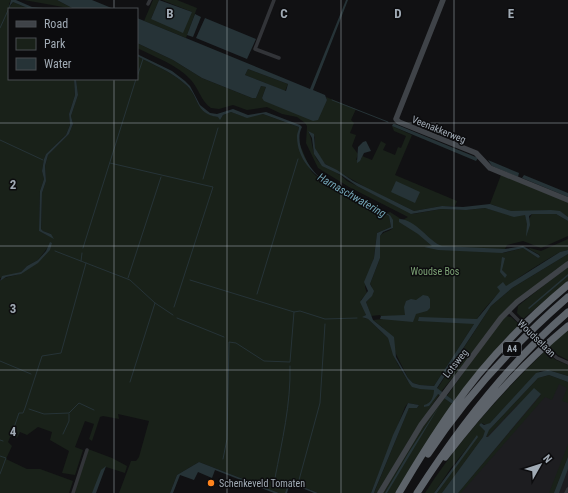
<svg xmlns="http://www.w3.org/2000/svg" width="568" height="493" viewBox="0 0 568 493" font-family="'Roboto Condensed',sans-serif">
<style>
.built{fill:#1d1d20}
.green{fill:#192119}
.water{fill:#263337;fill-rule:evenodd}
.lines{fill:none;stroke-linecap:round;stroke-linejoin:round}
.stream{stroke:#263337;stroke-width:1}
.street{stroke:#323438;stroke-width:3.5}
.secondary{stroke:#3f4348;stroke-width:5.5}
.highway{stroke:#5d636a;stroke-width:7}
.street-bridge{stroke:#323438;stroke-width:3.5}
.grid{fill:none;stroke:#a1abb5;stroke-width:1;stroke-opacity:0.55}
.poi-dot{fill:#ff841d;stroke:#0c0c0e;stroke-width:1.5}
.labels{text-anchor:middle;stroke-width:3;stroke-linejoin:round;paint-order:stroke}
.shield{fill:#0c0c0e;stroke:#747b83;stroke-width:1}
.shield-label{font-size:9px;font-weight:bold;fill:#a1abb5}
.street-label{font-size:10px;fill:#a1abb5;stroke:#0c0c0e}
.park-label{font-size:10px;fill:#7ca275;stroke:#0c0c0e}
.poi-label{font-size:10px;fill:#a1abb5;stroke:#0c0c0e;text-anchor:start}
.water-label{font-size:11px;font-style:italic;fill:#73a4b5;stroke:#0c0c0e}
.grid-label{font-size:13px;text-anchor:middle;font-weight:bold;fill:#a1abb5;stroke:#0c0c0e;stroke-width:3;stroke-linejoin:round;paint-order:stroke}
</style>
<rect width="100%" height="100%" fill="#111113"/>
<path class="built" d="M536,379L568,382V493H441L477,441Z"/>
<path class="green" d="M0,0H11L9,4L10,7L13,2L30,9H9V79H74L75,95L69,114L70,125L66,135L46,154L44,159L42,171L44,179L40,191L39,231L51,237V234L43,231L41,229L42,193L46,181L45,166L48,155L69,134L73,124L71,116L78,95L76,79H137V56C153,65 171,71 185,84C200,96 194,114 219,117L220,119L223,115L231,112L245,117L263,114L299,127L298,140L311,171L316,176L389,216L391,227L377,233L374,258L365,287L367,293L361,300L366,315L364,318L368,319L388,338L397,363L409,383L434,390L439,395L410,438L378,493H374L408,410L410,407L417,408L419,405L408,403L405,407L371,493H318L289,481L285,493H279L199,462L177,475L170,493H119L131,461H136L139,457L149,421L118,414L119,419L103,416L100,417L92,441L89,439L94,424L85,421L75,447L83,450L75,475L62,473L69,451L50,440L52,432L38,427L27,435L20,432L17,438L11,435L8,442L12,446L6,459L27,469H40L73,481L69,493H0V281C7,275 15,277 21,273C30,268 48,257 48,247L38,260L27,266L21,272L0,278Z
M24,0H57L74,9Z
M153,0H159L151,19L192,12L162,0H177L197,8L186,38L144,21Z
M137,43L173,60L202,78L252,98H256L261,86L266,87L262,98L270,103L311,119L327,100L326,97L356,109L351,120L354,123L350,133L356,135L352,146L358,154L356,160L362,158V156L372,160L381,141L386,144L383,150L395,155L398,147L401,148L406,136L394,131L392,126L412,135L395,175L457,201L455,206H442L414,211L370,190L322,162L315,148V137L308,131C313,139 311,152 318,161C326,169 339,172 347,181L413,214L441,209L466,210L485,208L510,215H525L527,222L532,214H556L568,221V236L541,248L523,241L507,245L503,253L523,248L538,258L540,255L529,249L530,248L541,251L568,239V250L560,252C528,271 498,288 477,319H467L474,324L434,386L420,385L413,383L408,378L383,328L373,320L383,319L380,315L371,316L366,302L370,298L372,287L370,284L380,258V236C384,231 389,232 393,228L390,215L387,213L390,212L401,219L399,222L408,217L349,187L318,168L306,143L307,126L305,123L297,117L282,114L267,107L247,110L233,105L219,109L211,108C201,101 199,89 191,80C178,65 155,57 137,48Z
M248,69L288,84L285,91L245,75Z
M501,175L568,202V217C551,205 533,214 515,212C506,211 498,206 490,204Z
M568,254V262L513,302L441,392L437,389L491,306L512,288Z
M568,266V281L523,319L517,313L518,306Z
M506,316L511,317L520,325C502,339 489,358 475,376C445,413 419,451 396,493H382L421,429L444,398L451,403L453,401L447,396L502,318Z
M568,327V360L558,355L548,345Z
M544,352L556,360L568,365V376L548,370L540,371L490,423L487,425L481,423L479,425L486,431L483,437L442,493H437L477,436L451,468L434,493H425C458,441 500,395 544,352Z
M549,375L568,382V403L562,401L567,388L559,384L552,400L545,397L461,493H458L541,395L518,404L486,438L488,431L538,378Z
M568,444V457L554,493H549Z
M88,449L112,458L127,466L125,473L106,467L92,493H74Z"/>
<path class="water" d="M11,0H16L32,7L55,9H30L13,2L9,7Z
M57,0H92L114,9H74Z
M159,0L192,12L183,33L151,19Z
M346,0H348L313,90L325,95L327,100L318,120L313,121L264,101L262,98L266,87L261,86L256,98H252L202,78L173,60L137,43V18L310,89ZM248,69L288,84L286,91L245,75Z
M195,14L201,17L193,37L187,35Z
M205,18L256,39L247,59L196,38Z
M137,54L172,71L185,81L190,86L200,105L210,113L217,114L233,109L248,115L266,112L300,125L302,127C294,142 306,163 317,175L390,215L393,220V228L383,232L380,236V258L370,284L374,291L372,296L366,302L373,320L394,337L396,357L408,378L413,383L420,385L434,386L474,324L418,321L419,317L477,319L500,291L497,287L503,282L506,286L560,252L568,250V254L512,288L491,306L437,388L454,401L453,403H451L438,394L429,406L424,407V405C431,404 434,396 434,390L420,389L412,387L409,383L393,355L388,338L368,319L362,317L366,315L360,302L368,291L364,282L374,258L377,233L391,227L389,216C358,196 297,182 297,136C297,133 299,130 299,127L263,114L247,118L231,112L223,115L220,120L218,117C194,114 200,96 185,84C171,71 153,65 137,56Z
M74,79H76L78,95L71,116L73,124L69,134L48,155L45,166L46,181L42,193L41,229L43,231L51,234L54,239L39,231L40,191L44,179L42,171L44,159L46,154L66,135L70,125L69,114L75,95Z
M393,124H395L478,158L476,161L392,126Z
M308,131L314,134L315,148L325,164L337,170L353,181L414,211L442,206L463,207L490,204L511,211L551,210L560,211L568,217V221L556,214H532L529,216L530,225L526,237L527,224L525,215L514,217L485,208L466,210L441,209L411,214L357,186L341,175L322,166L314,154L312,138Z
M366,141L371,151L364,153L360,161L357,163L358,147L363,142Z
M488,160L519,173L518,177L492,166Z
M524,175L568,193V197L522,178Z
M396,181L420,192L415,203L391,192Z
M399,219C416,219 429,242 442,246L505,249L523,246L539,255L540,257L538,258L523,248L502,253L438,250L424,247L432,246L418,234L399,222Z
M50,242L52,243L50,250L38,263L21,274L6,277L0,281L2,276L21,272L27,266L38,260L46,251Z
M502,257L505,258L502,270L507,275L505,278L500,272Z
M568,274V276L529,309L528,308Z
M423,295L428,296L430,299V308L427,311L416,314L413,322L380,319L381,316L405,315L404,307L406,301L411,299L416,300Z
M548,370L568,376V382L549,375L538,378L489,430L486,437H488L534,388L541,394L458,493H442L483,437L485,431L479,425L481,423L484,425L490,423L536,373Z
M408,403L419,405L417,408H409L375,490L374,493H371L393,435Z
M440,405L387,493H385L409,452Z
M477,435L478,437L437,493H434Z
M568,457V469L559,493H554Z
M199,462L279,493H274L215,470L212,478L198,472L194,480L180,475L173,493H170L177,475Z
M106,466L96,493H92L101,470Z
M289,481L318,493H314L290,483L287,493H285Z"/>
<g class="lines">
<path class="stream" d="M0,28L10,6
M137,77L143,59
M332,100L388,122
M0,140L43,160
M110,163L213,187L174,307
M203,179L218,128
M83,248L136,79
M55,251L130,280L155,303L173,315
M81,261L82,253
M128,278L161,177
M190,280L294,312L300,311L325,319L357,318
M257,294L298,159
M177,318L224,337
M0,361L31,374
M130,382L155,303
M29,409L44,414L69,413L79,403L94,410
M63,434L69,421V414
M11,436L19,413H23L25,408L42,356L61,353L86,263
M0,440L3,441
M0,456L6,458L0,474
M223,459L227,439L229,342L236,343L264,361L290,362L294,312
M275,478C282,441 291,404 290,366
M299,480L320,403L325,324"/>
<path class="street" d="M274,0L255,49L279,58
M148,4L150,0
M508,310L520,322
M550,352L557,358L568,363
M73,493L87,450
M566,493L568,489"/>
<path class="secondary" d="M443,0L396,119L399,122L476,153L490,168L568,200
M380,493L421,425L501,318L517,302L568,264"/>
<path class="highway" d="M428,454C467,395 515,343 568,297
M445,457C482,409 522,364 568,326
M399,493C416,464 434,435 453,408C485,362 526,320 568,285
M417,493C460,426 508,364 568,312"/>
<path class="street-bridge" d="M520,322L550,352"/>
</g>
<path class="grid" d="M114,0V9M227,0V493M341,0V493M454,0V493M114,79V493M0,123H568M0,246H568M0,370H568"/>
<circle class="poi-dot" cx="211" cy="483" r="4"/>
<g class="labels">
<rect class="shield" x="503" y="342" width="18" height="14" rx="3"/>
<g class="shield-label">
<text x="512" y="352">A4</text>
</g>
<g class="street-label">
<text transform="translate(439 129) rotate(22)" y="4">Veenakkerweg</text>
<text transform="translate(537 338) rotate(44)" y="4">Woudselaan</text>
<text transform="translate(455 363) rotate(-52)" y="4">Lotsweg</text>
</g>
<g class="park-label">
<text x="435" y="275">Woudse Bos</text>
</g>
<g class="poi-label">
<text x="219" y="487">Schenkeveld Tomaten</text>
</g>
<g class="water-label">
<text transform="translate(352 195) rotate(30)" y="4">Harnaschwatering</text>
</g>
</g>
<g class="grid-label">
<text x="170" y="18">B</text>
<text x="284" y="18">C</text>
<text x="398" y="18">D</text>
<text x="511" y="18">E</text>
<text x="13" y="189">2</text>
<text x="13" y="313">3</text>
<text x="13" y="436">4</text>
</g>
<rect x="8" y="8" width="130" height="72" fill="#0c0c0e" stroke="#484c51"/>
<rect x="16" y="21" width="20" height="6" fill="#3f4348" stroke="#484c51"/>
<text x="44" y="28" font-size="12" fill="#a1abb5">Road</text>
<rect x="16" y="38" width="20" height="12" fill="#192119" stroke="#484c51"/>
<text x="44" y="48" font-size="12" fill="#a1abb5">Park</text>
<rect x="16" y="58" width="20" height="12" fill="#263337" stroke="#484c51"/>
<text x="44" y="68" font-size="12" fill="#a1abb5">Water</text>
<g transform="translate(540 465) rotate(51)" stroke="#0c0c0e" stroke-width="3" paint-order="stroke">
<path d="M0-3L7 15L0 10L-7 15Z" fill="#a1abb5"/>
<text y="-6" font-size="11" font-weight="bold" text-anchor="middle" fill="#a1abb5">N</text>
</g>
</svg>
